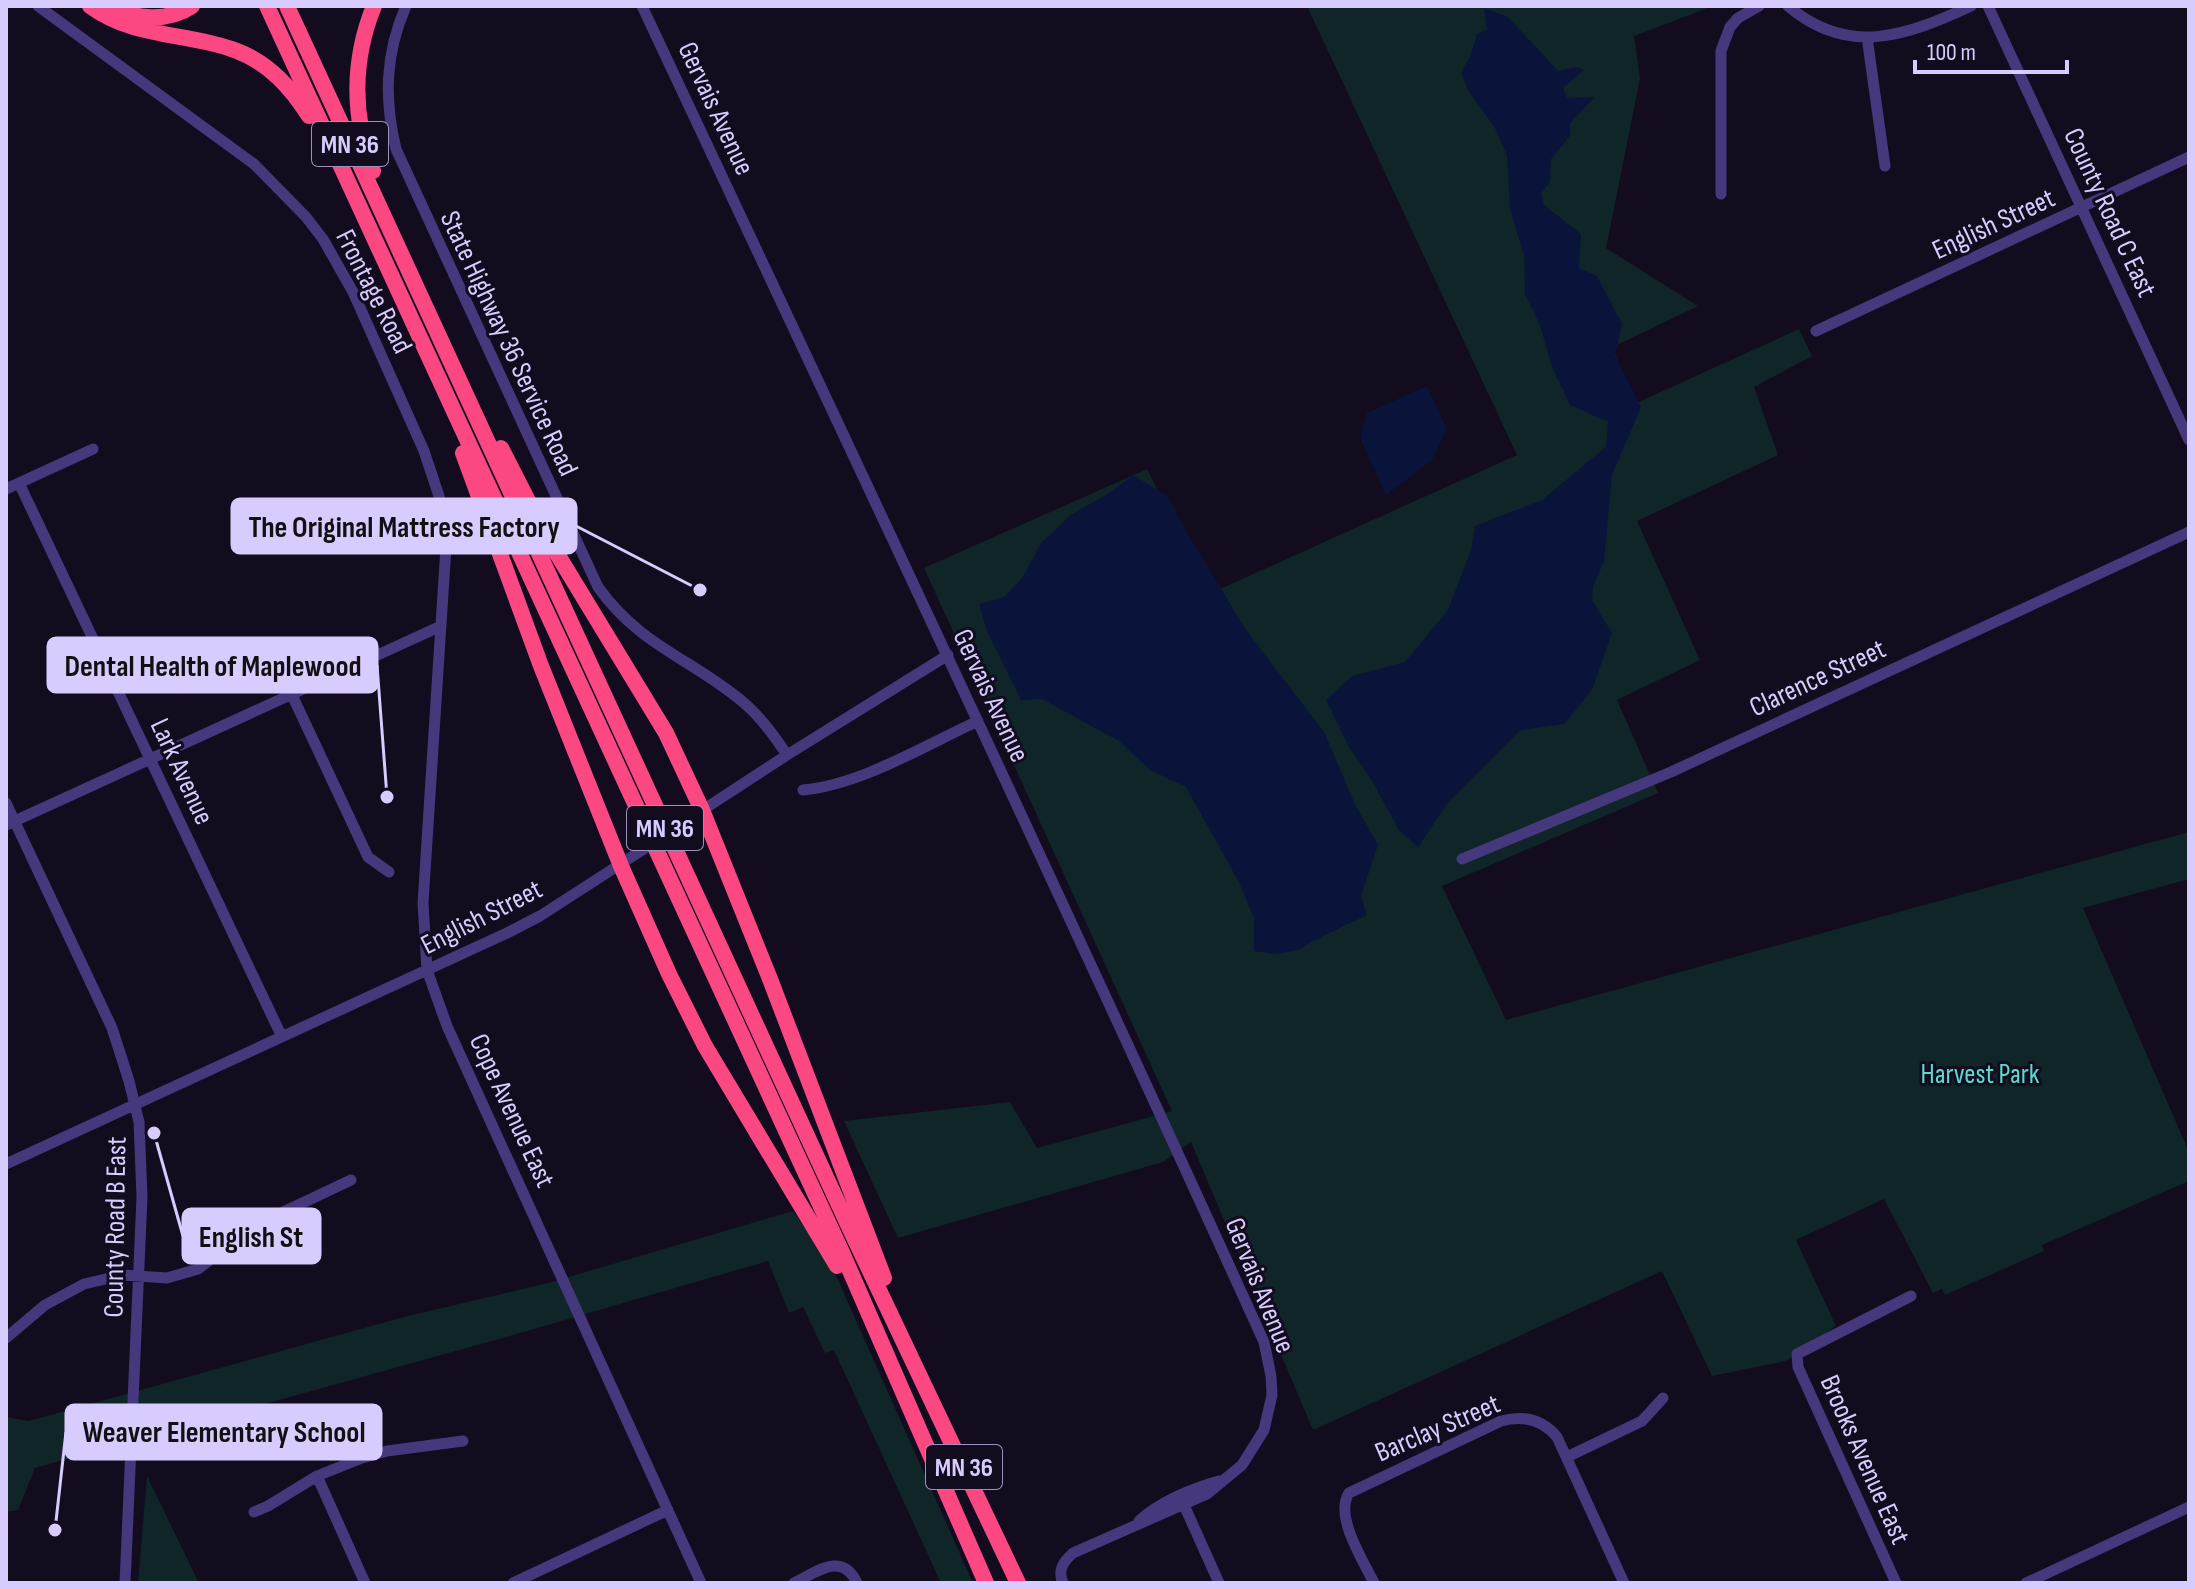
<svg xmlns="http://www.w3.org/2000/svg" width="2195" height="1589" viewBox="0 0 2195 1589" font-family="'Sofia Sans Condensed',sans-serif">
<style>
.green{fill:#102528}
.water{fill:#0a143a}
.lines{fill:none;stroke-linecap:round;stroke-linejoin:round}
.minor{stroke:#45387c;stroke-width:11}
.highway{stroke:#fb4883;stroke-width:16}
.minor-bridge{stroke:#45387c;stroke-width:11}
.labels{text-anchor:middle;stroke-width:6;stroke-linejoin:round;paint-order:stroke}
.shield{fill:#120c1e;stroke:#9d92bb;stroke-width:2}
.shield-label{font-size:26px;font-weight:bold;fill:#d8cbfe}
.street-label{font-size:28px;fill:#d8cbfe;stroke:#120c1e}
.park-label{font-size:28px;fill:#59dccf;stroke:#120c1e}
.leader{fill:none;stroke:#d8cbfe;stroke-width:3}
.callout-dot{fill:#d8cbfe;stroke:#120c1e;stroke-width:3}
.callout{fill:#d8cbfe;stroke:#d8cbfe;stroke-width:3}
.callout-label{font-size:30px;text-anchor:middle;font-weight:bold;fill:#111}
</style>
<rect width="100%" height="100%" fill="#120c1e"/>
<path class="green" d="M1307,6H1713L1634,36L1640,78L1606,248L1698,306L1613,347L1632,405L1799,329L1812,356L1754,387L1778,455L1637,521L1700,660L1617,700L1658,793L1442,886L1506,1020L2189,832V879L2083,908L2189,1152V1181L2042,1245L2044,1251L1945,1295L1942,1289L1933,1293L1884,1199L1796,1240L1836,1326L1786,1361L1712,1376L1662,1271L1313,1430L1191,1142L1163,1162L898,1238L844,1121L1010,1102L1037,1148L1172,1111L924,568L1147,469L1209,594L1517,455Z
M793,1211L830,1262L973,1583H941L834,1350L825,1353L803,1307L789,1313L768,1261L506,1337L35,1468L18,1510L6,1512V1417L29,1421L404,1317L548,1283Z
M147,1476L199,1583H138Z"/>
<path class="water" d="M1484,8L1508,17L1558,71L1576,67L1584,70L1563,88L1567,98L1595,97L1570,123V136L1551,159L1550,182L1541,193L1544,205L1581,234L1579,268L1597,276L1622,324L1615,356L1641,407L1612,475L1604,561L1593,587L1592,600L1612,633L1592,690L1564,724L1521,730L1447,804L1418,847L1399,830L1371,779L1349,747L1326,700L1352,676L1405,662L1448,610L1471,550L1475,526L1542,500L1606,447L1608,422L1570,405L1552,367L1540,325L1525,294L1524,255L1510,209L1507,155L1494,126L1469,92L1461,73L1471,54L1477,34L1487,30Z
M1427,386L1447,429L1432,460L1386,495L1360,438L1367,413Z
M1133,475L1168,496L1183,526L1246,630L1324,732L1355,804L1378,845L1361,896L1367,915L1311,942L1299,950L1276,954L1254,951V919L1240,884L1186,787L1150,770L1119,741L1042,699L1021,700L987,631L979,604L1004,597L1023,577L1041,543L1071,515L1109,493Z"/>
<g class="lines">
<path class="minor" d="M38,6L254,164L306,217L323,239L353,292L424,451L439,496L446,547L423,903L427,970L447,1026L701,1583
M406,6C385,54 384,99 396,149L598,587C640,646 692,659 743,702C761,717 774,735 787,755
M642,6C851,451 1061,895 1264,1342L1271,1376L1272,1395L1264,1430L1242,1465L1207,1494L1073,1553C1064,1561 1057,1570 1063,1583
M1788,6C1849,58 1908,35 1971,6
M1988,6L2189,440
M1867,37L1885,166
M1721,194V51L1730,27L1738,18L1759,6
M1816,331L2189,157
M19,483L282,1037
M6,489L93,449
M292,695L368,857L389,872
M803,790C860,785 926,745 978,721
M6,803L112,1028L129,1081L139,1122L142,1197L125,1583
M6,825L441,626
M672,830L787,755L948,655
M1462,859L1671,772L2189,532
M6,1164L507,933L540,916L650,845
M6,1338L45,1305L84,1284L123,1275L167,1278L198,1269L256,1225L351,1180
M1567,1457L1642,1421L1663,1398
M317,1476L365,1583
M1184,1505L1219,1583
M254,1512L268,1506L317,1476L362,1458L387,1451L463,1441
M1139,1521C1159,1502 1193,1488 1219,1481
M513,1583L668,1510
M794,1583C817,1572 842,1551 857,1583
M1374,1583C1363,1560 1334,1516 1349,1493L1501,1421C1523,1415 1542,1419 1557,1437L1624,1583
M1896,1583L1798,1367L1797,1354L1911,1296
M2026,1583L2189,1507"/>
<path class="highway" d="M90,6C135,39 188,32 237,51C269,63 291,88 309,116
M110,6C135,20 168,22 192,6
M267,6L841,1250L986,1583
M287,6L850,1229L1018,1583
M373,171C352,117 352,60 374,6
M501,448L545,534L666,733L702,810L770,979L884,1278
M463,453L541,666L621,866L669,974L705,1046L837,1266"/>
<path class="minor-bridge" d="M650,845L672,830"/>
</g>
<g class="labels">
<g class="shield">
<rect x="312" y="122" width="76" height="44" rx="6"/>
<rect x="627" y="806" width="76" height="44" rx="6"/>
<rect x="926" y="1445" width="76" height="44" rx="6"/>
</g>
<g class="shield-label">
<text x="350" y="153">MN 36</text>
<text x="665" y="837">MN 36</text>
<text x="964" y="1476">MN 36</text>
</g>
<g class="street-label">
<text transform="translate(717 108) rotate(65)" y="10">Gervais Avenue</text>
<text transform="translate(2111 212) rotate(65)" y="10">County Road C East</text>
<text transform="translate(1993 223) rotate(-25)" y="10">English Street</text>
<text transform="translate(375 291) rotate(63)" y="10">Frontage Road</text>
<text transform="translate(510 343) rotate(65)" y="10">State Highway 36 Service Road</text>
<text transform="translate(1817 677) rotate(-25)" y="10">Clarence Street</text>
<text transform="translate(992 695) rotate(65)" y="10">Gervais Avenue</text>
<text transform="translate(183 771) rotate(65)" y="10">Lark Avenue</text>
<text transform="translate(481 916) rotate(-27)" y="10">English Street</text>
<text transform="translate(513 1110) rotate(65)" y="10">Cope Avenue East</text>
<text transform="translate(114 1227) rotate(-89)" y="10">County Road B East</text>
<text transform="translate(1261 1285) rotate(68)" y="10">Gervais Avenue</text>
<text transform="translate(1437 1427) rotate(-23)" y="10">Barclay Street</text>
<text transform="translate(1866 1459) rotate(66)" y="10">Brooks Avenue East</text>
</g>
<g class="park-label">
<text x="1980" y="1083">Harvest Park</text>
</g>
</g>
<path class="leader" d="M700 590L576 526M387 797L377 665M154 1133L183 1236M55 1530L66 1432"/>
<g class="callout-dot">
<circle cx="700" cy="590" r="8"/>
<circle cx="387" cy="797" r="8"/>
<circle cx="154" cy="1133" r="8"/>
<circle cx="55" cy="1530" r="8"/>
</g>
<g class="callout">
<rect x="232" y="499" width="344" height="54" rx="8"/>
<rect x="48" y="638" width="329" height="54" rx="8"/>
<rect x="183" y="1209" width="137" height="54" rx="8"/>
<rect x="66" y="1405" width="315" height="54" rx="8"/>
</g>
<g class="callout-label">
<text x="404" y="537">The Original Mattress Factory</text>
<text x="213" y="676">Dental Health of Maplewood</text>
<text x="251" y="1247">English St</text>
<text x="224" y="1442">Weaver Elementary School</text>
</g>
<rect width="2195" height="1589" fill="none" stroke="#d8cbfe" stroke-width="16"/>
<path d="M1915 60v12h152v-12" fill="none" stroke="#d8cbfe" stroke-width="4"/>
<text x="1927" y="60" font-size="24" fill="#d8cbfe" stroke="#120c1e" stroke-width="6" paint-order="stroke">100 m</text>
</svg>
